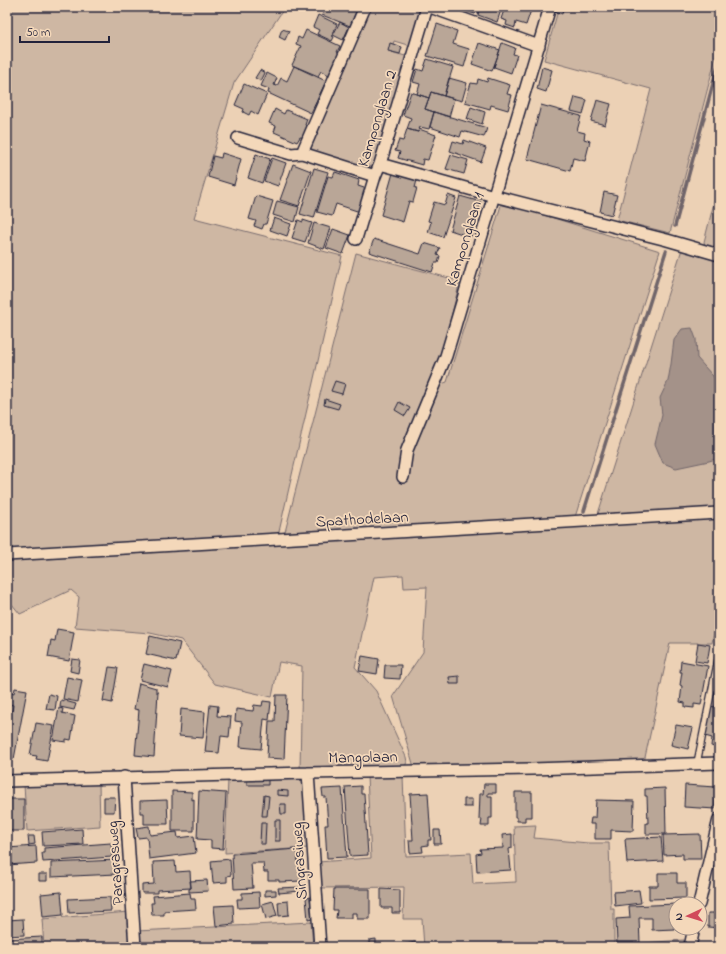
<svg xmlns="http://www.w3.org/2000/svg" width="726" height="954" viewBox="0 0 726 954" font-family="'Indie Flower',sans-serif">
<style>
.green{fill:#ceb7a3;stroke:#786c6f}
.water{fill:#a49289;stroke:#70656a}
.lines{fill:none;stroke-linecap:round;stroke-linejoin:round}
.stream{stroke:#70656a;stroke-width:3.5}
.building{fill:#b9a697;stroke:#22223b}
.lane-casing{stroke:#22223b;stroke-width:8}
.street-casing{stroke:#22223b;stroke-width:14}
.lane{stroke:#f4d8ba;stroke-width:5.5}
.street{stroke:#f4d8ba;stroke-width:11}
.labels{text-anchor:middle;stroke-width:3.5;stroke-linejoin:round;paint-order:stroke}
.street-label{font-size:16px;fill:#22223b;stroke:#f4d8ba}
</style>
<rect width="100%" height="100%" fill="#ecd1b5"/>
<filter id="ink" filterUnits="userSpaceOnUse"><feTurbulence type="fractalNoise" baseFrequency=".025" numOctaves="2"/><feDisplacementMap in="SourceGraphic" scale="8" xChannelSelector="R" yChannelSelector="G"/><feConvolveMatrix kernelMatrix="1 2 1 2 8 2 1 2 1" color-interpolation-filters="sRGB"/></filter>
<g filter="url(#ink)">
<path class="green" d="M7,7H285L234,83L194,218L342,256L278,536L7,552Z
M369,7H423L411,46L394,41L391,52L409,57L375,165L364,168L312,151L309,146Z
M559,7H719V45L670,233L617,220L651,89L544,60Z
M719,183V251L706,248L704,242Z
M502,202L660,251L575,517L284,536L356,253L460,281L442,354L399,479L408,480L409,468L413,448L438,385L447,382Z
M682,249L719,259V509L597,517Z
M719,518V609L712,643H670L644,762L414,767L393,696L423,652L427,587L404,588L403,575L374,577L355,667L376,691L406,757L407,762L405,766L300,770L302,666L279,662L272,697L215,684L181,640L150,633L75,627L79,597L71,590L20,614L7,598V560Z
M367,776H403L406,856L471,853L473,884L516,882L514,826L536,825L534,838L588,843H609L611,909H614V945L684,940L683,947H424L422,919H403L404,887L320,888L318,862L371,858Z
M295,778L302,781L305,788L309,848L225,853L228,779Z
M99,783L100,826L27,831L24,785Z
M129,912L131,945L99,947H44L42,919Z
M311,922L313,947H138L137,931Z"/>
<path class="water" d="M692,328L696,339L697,358L719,383V458L709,461L676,468L663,463L655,444L662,415L660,398L668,381L671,364L674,340L682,329Z"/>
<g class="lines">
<path class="stream" d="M675,226L719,61
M584,511L666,251"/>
</g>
<path class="building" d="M326,7H358L350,26L322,15Z
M453,7H478L475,14Z
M480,7H502L497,22L478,15Z
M505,7H532L526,25L516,22L515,28L506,25L507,21L501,19Z
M556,7H564L562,14L555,11Z
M318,15L337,24L332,36L334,37L332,41L317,34L319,30L313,27Z
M340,22L349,27L343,40L333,35Z
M437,24L457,31L453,44L469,49L464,67L427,56Z
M282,29L289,31L285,40L279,37Z
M306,30L340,46L337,52L342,54L337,65L334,63L329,75L321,71L318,76L292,65L301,46L296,44L298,37L302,39Z
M390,43L402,47L400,54L388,51Z
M479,43L500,50L492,71L472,64Z
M502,43L515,48L513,54L517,55L511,73L494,67Z
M427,59L453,67L444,96L431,92L429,98L417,94L420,84L413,82L417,69L423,71Z
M294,66L326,81L311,113L268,93L269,89L261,86L267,73L277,78L274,85L277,86L281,78L287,81Z
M542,67L552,70L546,92L537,89Z
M260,70L265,73L261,81L255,78Z
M449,78L467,83L462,101L444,96Z
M488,78L510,85L507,94L512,95L508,110L491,105L490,109L465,102L471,83L477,84L478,79L487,82Z
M244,84L267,94L258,115L251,111L249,115L243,112L244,109L235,105Z
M411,92L429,98L425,109L434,112L429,129L420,127L418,132L407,129L411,118L403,115Z
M431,92L454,99L449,117L425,109Z
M575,97L587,100L583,114L571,111Z
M597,100L611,104L605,125L591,121Z
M541,105L581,116L577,131L585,133L584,139L590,141L585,161L573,158L570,171L527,159Z
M471,107L485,112L482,124L467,119Z
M275,109L284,114L286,110L307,119L305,125L309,127L304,138L300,137L297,142L274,132L276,126L269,123Z
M434,112L487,128L484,137L462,131L460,137L430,127Z
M407,129L418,132L419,129L436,135L428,160L423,159L422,165L398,158L400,152L395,151L399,140L403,141Z
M464,140L486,148L481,162L450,151L453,141L463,144Z
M222,153L241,159L234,185L208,177L213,156L221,158Z
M256,154L270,159L262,183L248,178Z
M451,155L468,160L464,174L446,169Z
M272,158L286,163L278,186L264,181Z
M293,164L311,171L299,206L280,200Z
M314,168L328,172L314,218L300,214Z
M335,172L359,180L358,186L367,189L360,212L336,204L332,216L317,212L328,176L333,177Z
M393,173L417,180L415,188H417L413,202L409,201L403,222L381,215Z
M604,192L617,195L612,215L600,212Z
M448,195L456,198L443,237L428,232L431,222L428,221L434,202L445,205Z
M256,196L273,201L266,224H264L262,229L254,226L256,221L249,219Z
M460,196L481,202L471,237L450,230Z
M277,201L299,207L295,222L273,215Z
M274,218L291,224L287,236L270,230Z
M298,220L303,222V220L312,223L305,242L292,238Z
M314,223L331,228L324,249L308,243Z
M333,229L350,235L343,254L326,248Z
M374,239L420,254L424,243L440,248L437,255L440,256L438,263H435L432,272L369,252Z
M335,381L345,384L342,394L331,391Z
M325,399L340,404L338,409L324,405Z
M399,402L410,408L405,416L395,410Z
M57,629L74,632L69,661L48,657L51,640L55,641Z
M150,636L180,643L176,661L146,654Z
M698,643L710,645L707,663L695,661Z
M362,656L379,659L377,674L359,671Z
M72,659L80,660L78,673L70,671Z
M681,661L708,666L701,705L694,704V708L685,707V703L680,702L682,686L680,685L682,672H680Z
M144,664L172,671L168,687L140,680Z
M385,665H401L400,679L384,678Z
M109,667L118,668L112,703L103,701Z
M459,676V684H450L449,677Z
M67,677L82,680L78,702L63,699Z
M139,683L156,688V692H158L154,757L135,755L139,710L134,709Z
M15,688L27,690L14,759L7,758V711H12L13,705L7,704V691L14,693Z
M49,694L57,696L55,710L46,709Z
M276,695H287L284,759L267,758L269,721H275Z
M61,700L76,704L74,710L60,707Z
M716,700L719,701V748L711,746L712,738L705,736L710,706L715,707Z
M263,701L271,702L269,720L264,719L261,749L240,747L242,722L235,721L236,709L253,711L254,705L262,706Z
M210,705L218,706L217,716L231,717L229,737L221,736L219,753L205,752Z
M59,708L63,709L62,713L75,716L71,740L66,739V742L53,740Z
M181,709L205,712L203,738L179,736Z
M36,723L54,726L47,761L36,759L37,756L30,755Z
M676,725L693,728L688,749L671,745Z
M247,780H268V785H247Z
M484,784H496V793H488V796H492V818H489V826H481L482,819H479L480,794H483Z
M685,785L716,787L715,809L684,807Z
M361,786V794H364L368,855L350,856L345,787Z
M342,788L347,857L327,858L325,825H328L326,797H323L322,789Z
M665,788L666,834H646V823H648L647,796H645V789Z
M277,790L288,791V796L277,795Z
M172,791L192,792V800L194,799V831H172Z
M199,791L226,793L223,849L211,848V840L197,839Z
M515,792H532V817H525V821H517V817H515Z
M428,793L431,840H428V845L422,846L423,852L410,853L409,840H413L410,794Z
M264,795L269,796L267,816H262Z
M104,797H115L114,812H104Z
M7,799H24V831H7Z
M464,799H472V807H464Z
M167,800L168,824H144V813H140V801Z
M596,800L634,801L633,831L611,830V839H595V824H590L591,818H595Z
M280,804H286V814H281Z
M275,820H280V841H275Z
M261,823H266L265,844H260Z
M149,826L150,835L177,832L178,838L194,836L196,853L149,859L147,837L138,838L136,828Z
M82,829L83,844L43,846L42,832Z
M434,830H440L441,844H434Z
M512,834V848L509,849L511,870L477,872L476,854L481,853L480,849L503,848L502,835Z
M700,834L701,859H683V854L664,855L663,835Z
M28,836H34L35,844L29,845Z
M661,837L663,861L627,863L625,839Z
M111,843L112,857L43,862L42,853H44V848Z
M36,846L37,863L7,865V848Z
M297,849L298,863H300L302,881L279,882V880H268V872H264L263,863H251L253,888L234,889L232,854Z
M230,859L231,875L227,876V882L213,883L211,861Z
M117,860V874L51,877V863Z
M175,861L176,872L190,871L191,888L157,890V893H142V885L154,884L153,862Z
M658,873H677V883H686V898L649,899V886H658Z
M39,874H47V881H39Z
M207,880L208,891L189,892V889L191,888L190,881Z
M300,887V891L279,893L278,888Z
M334,889H370V919H357V913H352V918H336L337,910H333Z
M381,889L400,890V913H392V908H381Z
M265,890H276V895L265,896Z
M639,890L641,903L615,906L614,892Z
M61,892L63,915L43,917L41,894Z
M259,892L260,907L238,908L237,899H242V893Z
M190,893L191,899H195L196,909L164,911V915H152L151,903H154L153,896Z
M110,897L111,911L69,913L68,899Z
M310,897L312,919L308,920L306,898Z
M273,901L277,916L266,919L262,904Z
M288,901L289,915L279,916L278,902Z
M676,904V922H674V929L652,930V918H639L640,943H617L616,919L630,918L629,906Z
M233,905L234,924L216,926L214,906Z
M708,913H719V928L708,927Z
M23,919L24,935L7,936V920Z
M42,937V947H7V939Z
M376,939V945L384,944V947H341L369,944V940Z
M415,942L416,947H397L396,946Z"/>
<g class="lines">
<g class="lane-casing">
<path id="lane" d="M697,763L719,654"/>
</g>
<g class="street-casing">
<path id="street" d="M365,7L302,153L375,176
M430,7L539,46
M238,138L291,154L302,153
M380,164L494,196L667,240L719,255
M356,239L375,176L380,164L427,7
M403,477L407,450L446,356L550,7
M7,555L719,513
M308,773L320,947
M124,777L135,947
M7,781L308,773L532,769L719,763
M699,904L719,819
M690,947L694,928"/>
</g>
<use href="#lane" class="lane"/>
<use href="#street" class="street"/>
</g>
</g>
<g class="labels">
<g class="street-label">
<text transform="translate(376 118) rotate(-73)" y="6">Kamponglaan 2</text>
<text transform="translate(464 239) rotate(-73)" y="6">Kamponglaan 1</text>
<text transform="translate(362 518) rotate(-3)" y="6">Spathodelaan</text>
<text transform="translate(363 756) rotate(-1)" y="6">Mangolaan</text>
<text transform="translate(298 861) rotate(-94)" y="6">Singrasiweg</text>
<text transform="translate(114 863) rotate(-94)" y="6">Paragrasweg</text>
</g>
</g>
<rect width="726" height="954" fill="none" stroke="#f4d8ba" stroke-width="24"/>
<rect x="12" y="12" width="702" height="930" fill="none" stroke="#22223b" stroke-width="1.5" filter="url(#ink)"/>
<g transform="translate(688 916) rotate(266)"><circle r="19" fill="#f4d8ba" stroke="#a08f87"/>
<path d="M0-3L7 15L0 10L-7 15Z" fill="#d1495b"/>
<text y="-6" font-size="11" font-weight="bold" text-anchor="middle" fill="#22223b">N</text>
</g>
<path d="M20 36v6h89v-6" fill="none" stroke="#22223b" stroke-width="2"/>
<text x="26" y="36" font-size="12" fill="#22223b" stroke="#f4d8ba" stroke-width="3" paint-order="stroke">50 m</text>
</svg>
